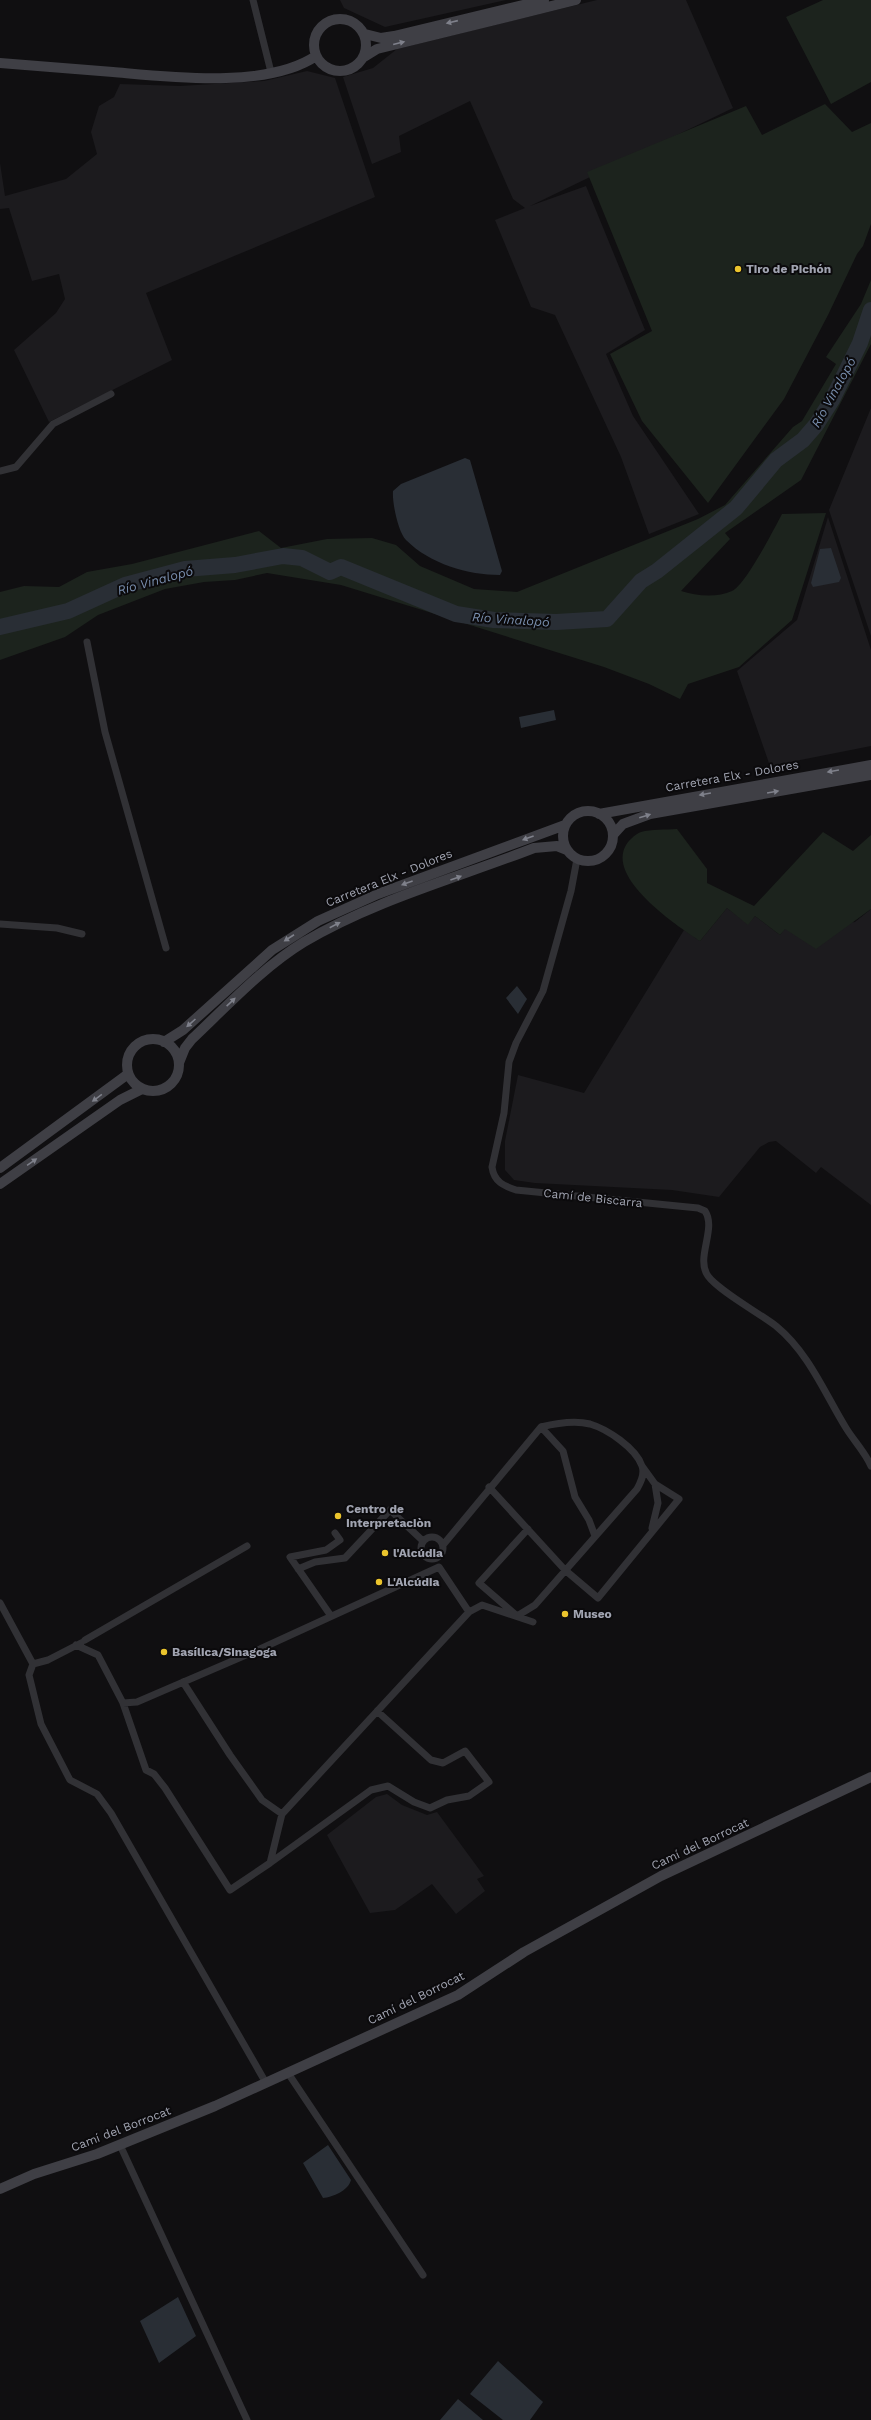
<svg xmlns="http://www.w3.org/2000/svg" width="871" height="2420" viewBox="0 0 871 2420" font-family="'Work Sans',sans-serif">
<style>
.built{fill:#1c1b1e}
.green{fill:#1c231d}
.water{fill:#292e35}
.lines{fill:none;stroke-linecap:round;stroke-linejoin:round}
.river{stroke:#292e35;stroke-width:16}
.street{stroke:#313135;stroke-width:7}
.secondary{stroke:#3f3f45;stroke-width:10}
.oneway{fill:#7f818b}
.poi-dot{fill:#ebc42d;stroke:#0b0a0c;stroke-width:1.5}
.labels{text-anchor:middle;stroke-width:4;stroke-linejoin:round;paint-order:stroke}
.poi-label{font-size:12px;font-weight:bold;fill:#a1a4b1;stroke:#0b0a0c;text-anchor:start}
.street-label{font-size:12px;fill:#a1a4b1;stroke:#0b0a0c}
.water-label{font-size:13px;font-style:italic;fill:#788dac;stroke:#0b0a0c}
</style>
<rect width="100%" height="100%" fill="#100f11"/>
<path class="built" d="M340,0H506L385,27L344,8Z
M597,0H686L733,108L530,206L586,186L645,330L606,354L633,416L699,514L649,534L621,457L555,315L531,307L495,220L525,208L513,199L470,101L399,136L401,152L372,164L343,77L373,68L397,49Z
M307,71L335,78L375,197L146,293L172,360L49,422L14,350L56,313L65,299L59,274L32,281L9,208L0,209V163L5,196L66,179L97,154L91,132L99,106L114,97L120,84L180,86L264,81Z
M871,408V636L829,510Z
M828,517L871,650V746L770,766L737,671L797,620Z
M727,908L748,924L755,916L780,935L785,928L855,922L871,909V1205L821,1167L816,1173L776,1141L769,1142L760,1147L719,1197L672,1190L535,1183L514,1180L505,1170V1141L518,1075L584,1093L684,930L700,941Z
M387,1794L402,1805L427,1815L437,1812L484,1876L477,1879L485,1891L456,1914L432,1884L395,1910L370,1913L327,1835L376,1797Z"/>
<path class="green" d="M823,0H871V82L831,104L786,17Z
M825,104L852,132L871,123V224L863,246L857,254L828,315L784,399L708,503L642,421L610,354L652,331L587,172L746,106L762,135Z
M871,280V344L801,480L725,533L730,539L681,591C696,596 717,598 732,591C745,586 774,529 782,514L826,513L792,620L739,667L688,684L680,699L649,684L604,667L419,609L341,585L267,573L235,580L204,582L165,589L98,615L65,637L0,660V592L24,586L59,587L87,572L132,564L259,531L281,548L327,539L372,538L396,545L420,566L474,589L517,592L698,519L725,505L793,427L802,421L836,364L826,357L861,304Z
M677,829L707,869V883L754,906L823,832L853,851L871,835V909L816,949L785,929L780,935L755,916L748,925L727,908L700,941C676,925 609,880 625,847C627,842 635,834 641,832C651,829 666,830 677,829Z"/>
<path class="water" d="M465,458L470,460L502,571L500,575C468,575 430,564 406,540C398,532 392,502 393,491L401,484Z
M831,548L841,578L839,582L813,587L811,583L820,549Z
M554,710L556,720L521,728L519,717Z
M517,986L527,999L518,1014L506,998Z
M328,2145L351,2180C348,2191 333,2197 323,2198L303,2163Z
M178,2297L196,2336L159,2363L140,2321Z
M498,2361L543,2402L530,2420H503L470,2394Z
M458,2399L483,2420H440Z"/>
<g class="lines">
<path class="river" d="M0,627L68,611L125,585L185,569L235,565L283,556L302,558L330,572L341,567L456,614L494,620L556,622L607,619L641,581L657,571L736,508L776,460L803,440L816,425L832,400L860,343L871,310"/>
<path class="street" d="M253,0L271,72
M0,471L16,467L53,424L111,394
M87,642L105,732L166,948
M577,859L571,891L543,991L516,1043L509,1062L504,1113L492,1167C494,1182 504,1186 516,1190L698,1208L705,1211C717,1229 695,1258 708,1276C719,1291 759,1313 776,1326C809,1353 825,1394 846,1428C854,1441 865,1452 871,1466
M0,924L57,928L82,934
M541,1427L563,1451L575,1497L589,1520L595,1536
M489,1487L565,1570L598,1598L679,1499L655,1484L642,1466
M652,1528L658,1503L655,1484
M421 1548a11 11 0 1 1 22 0a11 11 0 1 1-22 0Z
M443,1545L541,1427C557,1423 574,1420 590,1424C607,1429 636,1448 642,1466C645,1474 641,1482 637,1489L535,1605L517,1616L479,1583L528,1529
M298,1569L315,1562L345,1558L390,1510L423,1541
M0,1603L33,1664L48,1660L81,1643
M331,1616L290,1557L326,1550L340,1540L335,1533
M85,1640L247,1546
M76,1645L98,1655L123,1703L137,1702L260,1649L439,1567L469,1612L482,1605L533,1622
M33,1664L29,1675L41,1724L70,1780L97,1794L111,1813L266,2083
M183,1682L230,1755L262,1800L282,1814L469,1612
M123,1703L146,1770L154,1774L165,1788L230,1890L270,1863L282,1814
M270,1863L371,1790L388,1786L414,1802L430,1808L447,1800L469,1796L489,1782L465,1751L443,1763L431,1760L377,1711
M288,2073L423,2275
M120,2145L247,2420"/>
<path class="secondary" d="M314 45a26 26 0 1 1 52 0a26 26 0 1 1-52 0Z
M365,34L381,38L394,36L544,0
M364,57L377,49L576,0
M0,63C38,66 75,69 113,72C170,77 267,89 316,56
M563 836a25 25 0 1 1 50 0a25 25 0 1 1-50 0Z
M599,814L871,765
M613,835L623,824L650,814L871,775
M127 1065a26 26 0 1 1 52 0a26 26 0 1 1-52 0Z
M164,1042L183,1030L272,950L318,921L378,894L565,825
M179,1063L185,1048L192,1039C227,1006 263,967 304,942C375,900 457,878 534,848L557,846L567,850
M0,1168L128,1074
M0,1184L120,1100L142,1089
M0,2189L34,2174L97,2154L215,2106L458,1995L524,1952L661,1876L871,1777"/>
</g>
<defs><path id="oneway-solid" d="M-6-.8H1V-3.2L6.5 0L1 3.2V.8H-6Z"/></defs>
<g class="oneway">
<use href="#oneway-solid" transform="translate(452 22) rotate(167)"/>
<use href="#oneway-solid" transform="translate(399 43) rotate(-14)"/>
<use href="#oneway-solid" transform="translate(833 771) rotate(170)"/>
<use href="#oneway-solid" transform="translate(773 792) rotate(-10)"/>
<use href="#oneway-solid" transform="translate(705 794) rotate(170)"/>
<use href="#oneway-solid" transform="translate(645 816) rotate(-17)"/>
<use href="#oneway-solid" transform="translate(528 838) rotate(160)"/>
<use href="#oneway-solid" transform="translate(456 878) rotate(-20)"/>
<use href="#oneway-solid" transform="translate(407 883) rotate(160)"/>
<use href="#oneway-solid" transform="translate(335 925) rotate(-28)"/>
<use href="#oneway-solid" transform="translate(289 938) rotate(147)"/>
<use href="#oneway-solid" transform="translate(231 1002) rotate(-43)"/>
<use href="#oneway-solid" transform="translate(191 1023) rotate(138)"/>
<use href="#oneway-solid" transform="translate(97 1098) rotate(144)"/>
<use href="#oneway-solid" transform="translate(32 1162) rotate(-35)"/>
</g>
<g class="poi-dot">
<circle cx="738" cy="269" r="4"/>
<circle cx="338" cy="1516" r="4"/>
<circle cx="385" cy="1553" r="4"/>
<circle cx="379" cy="1582" r="4"/>
<circle cx="565" cy="1614" r="4"/>
<circle cx="164" cy="1652" r="4"/>
</g>
<g class="labels">
<g class="poi-label">
<text x="746" y="273">Tiro de Pichón</text>
<text x="346" y="1513">Centro de<tspan x="346" dy="14">Interpretaciòn</tspan></text>
<text x="393" y="1557">l'Alcúdia</text>
<text x="387" y="1586">L'Alcúdia</text>
<text x="573" y="1618">Museo</text>
<text x="172" y="1656">Basílica/Sinagoga</text>
</g>
<g class="street-label">
<text transform="translate(732 776) rotate(-10)" y="4">Carretera Elx - Dolores</text>
<text transform="translate(389 878) rotate(-22)" y="4">Carretera Elx - Dolores</text>
<text transform="translate(593 1198) rotate(6)" y="4">Camí de Biscarra</text>
<text transform="translate(700 1844) rotate(-25)" y="4">Camí del Borrocat</text>
<text transform="translate(416 1998) rotate(-26)" y="4">Camí del Borrocat</text>
<text transform="translate(121 2129) rotate(-21)" y="4">Camí del Borrocat</text>
</g>
<g class="water-label">
<text transform="translate(833 392) rotate(-61)" y="5">Río Vinalopó</text>
<text transform="translate(155 580) rotate(-15)" y="5">Río Vinalopó</text>
<text transform="translate(511 619) rotate(4)" y="5">Río Vinalopó</text>
</g>
</g>
</svg>
